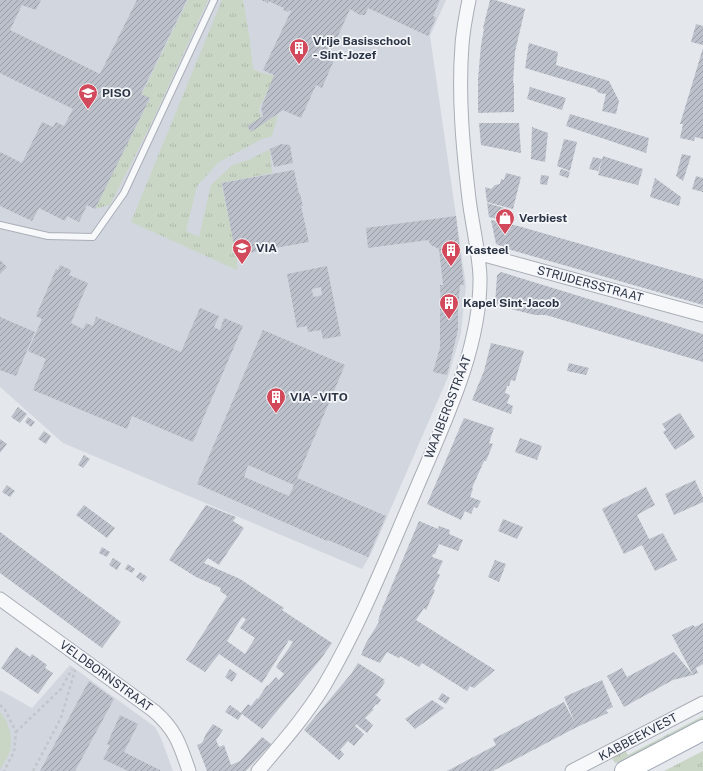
<svg xmlns="http://www.w3.org/2000/svg" width="703" height="771" viewBox="0 0 703 771" font-family="'Public Sans',sans-serif">
<style>
.built{fill:#d2d6de}
.grass{fill:url(#grass-tufts)}
.garden{fill:#c9d6c5}
.building{fill:url(#building-hatch);fill-rule:evenodd}
.lines{fill:none;stroke-linecap:round;stroke-linejoin:round}
.lane-casing{stroke:#a9aeb7;stroke-width:8}
.street-casing{stroke:#a9aeb7;stroke-width:15}
.primary-casing{stroke:#a3abb8;stroke-width:22}
.path{stroke:#c2c5cb;stroke-width:2.5;stroke-dasharray:3 3;stroke-linecap:butt}
.lane{stroke:#f7f8fa;stroke-width:6}
.street{stroke:#f7f8fa;stroke-width:13}
.primary{stroke:#fff;stroke-width:20}
.labels{text-anchor:middle;stroke-width:3.5;stroke-linejoin:round;paint-order:stroke}
.poi-label{font-size:12px;font-weight:bold;fill:#2b3445;stroke:#f4f6f9;text-anchor:start}
.street-label{font-size:12px;fill:#2b3445;stroke:#f4f6f9}
</style>
<defs>
<pattern id="grass-tufts" width="24" height="20" patternUnits="userSpaceOnUse"><rect width="24" height="20" fill="#c9d6c5"/><path d="M3 7l-1-3M5 7V3M7 7l1-3M15 17l-1-3M17 17v-4M19 17l1-3" fill="none" stroke="#adb8ab"/></pattern>
<pattern id="building-hatch" width="6" height="6" patternUnits="userSpaceOnUse"><rect width="6" height="6" fill="#bbc0ca"/><path d="M-1 1l2-2M0 6l6-6M5 7l2-2" fill="none" stroke="#989da6"/></pattern>
</defs>
<rect width="100%" height="100%" fill="#e4e7ec"/>
<path class="built" d="M0,0H446L430,36L466,285L461,333L448,377L371,554L362,569L63,443L0,387Z
M70,665L155,727L161,738L173,771H0V690L32,708Z"/>
<path class="grass" d="M188,0H208L151,124L110,205L95,209L150,99L142,94Z
M222,0H243L249,34L253,69L262,73L275,76L259,108L262,123L278,115L272,136L262,139L219,162L197,186L186,231L199,237L211,185L232,165L251,159L270,149L272,173L221,183L237,256V270L131,222Z
M703,716V725L644,756L615,763L610,755L624,748L628,755Z
M703,750V771H664L703,751Z"/>
<path class="garden" d="M0,712C9,722 13,737 10,751C8,757 3,764 0,770Z"/>
<path class="building" d="M0,0H41L36,10L22,5L10,30L100,74L137,0H187L141,94L150,98L95,209L87,205L79,222L67,216L65,221L39,208L32,221L0,206V152L22,163L42,122L53,127L56,122L64,126L73,109L0,73Z
M261,0H440L433,16L436,18L428,36L368,8L365,15H360L350,9L328,58L334,60L322,88L316,85L301,118L283,110L251,132L247,126L263,116L261,108L274,75L263,70L291,11L289,10L288,12L283,10L284,8L268,1V3Z
M490,0H495L525,9L515,52L513,83H514V112L478,113V79L481,45L484,29L483,28Z
M696,24L703,26V45L691,42Z
M529,43L558,52L556,65L609,81L619,101L616,114L602,111L606,94L599,93L595,89L525,68Z
M703,48V139L695,137L694,141L680,138L683,124H680Z
M530,87L566,98L562,110L527,99Z
M570,114L649,138L646,153L566,126Z
M479,123H519L521,153L481,145Z
M532,127L548,133L545,162L531,159Z
M564,139L577,142L570,171L557,166Z
M281,144L290,145L293,163L274,167L270,149Z
M682,154L691,156L683,181L676,176Z
M603,156L643,169L638,185L598,175Z
M593,157L602,159L598,171L589,169Z
M561,169L570,172L568,178L559,175Z
M294,170L299,194H300L303,206H301L309,242L236,255L222,183Z
M506,173L521,177L513,209L487,202L485,187L491,189L495,185L500,184L501,179L504,180Z
M541,175L549,176L547,185L540,184Z
M696,176L703,178V192L692,189Z
M655,178L681,197L679,206L650,197Z
M487,203L508,209L506,221L489,217Z
M456,216L464,285H460L458,309V330L447,375L433,372L440,347V308H441L440,285H443L439,249L431,245L428,240L368,248L366,228Z
M491,220L518,226L703,279V305L511,250L496,244Z
M0,260L7,267L0,274Z
M60,265L71,270L69,275L88,283L71,323L83,329L86,323L93,326L96,317L181,352L200,308L219,316L214,327L220,330L224,318L243,326L193,442L132,416L127,429L33,390L46,359L28,351L42,319L36,316L56,269L58,270Z
M327,266L341,336L323,339L321,330L308,332L307,326L297,328L287,274ZM321,287L322,295L314,297L313,296L312,289Z
M501,272L703,334V362L546,315H535L495,305L497,275Z
M0,317L35,332L16,376L0,370Z
M263,330L345,365L297,478L386,516L368,557L328,540L327,541L197,484ZM248,465L294,485L289,496L244,477Z
M491,343L524,351L515,381L511,380L509,386H507L505,393L510,395L507,403L513,406L511,414L472,400L484,371Z
M569,363L589,368L586,375L567,371Z
M18,407L27,414L20,423L11,417Z
M680,413L695,437L675,450L663,432L666,430L662,424Z
M28,417L35,422L31,427L25,422Z
M464,418L494,428L489,443L493,444L486,461H484L472,488L473,489L470,497L481,501L477,508L474,507L471,514L465,511L461,520L427,504Z
M44,431L51,436L46,444L38,439Z
M520,438L542,446L537,460L515,452Z
M0,439L7,444L0,453Z
M84,455L90,459L83,468L78,465Z
M695,480L703,498V502L674,515L665,494Z
M7,485L15,491L10,497L2,492Z
M646,487L655,505L637,515L649,539L663,533L677,560L655,571L642,545L624,554L602,509Z
M84,505L115,528L107,538L76,515Z
M206,505L236,517L233,521L244,528L219,565L208,558L204,563L240,579L284,608L282,610L332,643L320,660L262,729L242,714L238,720L225,712L230,705L241,713L248,704L251,706L257,698L258,699L267,685L268,686L276,677L279,680L284,674L276,667L293,642L289,640L262,683L219,654L205,672L186,660L227,596L220,591L221,588L196,577L169,560ZM242,617L246,619L240,628L255,638L245,654L227,641Z
M503,519L523,527L517,539L498,531Z
M419,521L438,529L439,526L450,530L449,534L463,540L458,551L439,544L435,554H433L432,557L443,561L437,573L440,575L433,589L435,590L426,610L424,608L416,620L495,670L474,688L470,686L467,691L422,663L419,667L400,656L399,658L387,652L380,663L361,655L366,643L379,622L378,621L381,611Z
M0,532L121,622L102,648L0,573Z
M102,547L110,552L107,557L99,553Z
M113,558L121,563L117,570L109,565Z
M495,560L506,564L499,582L488,577Z
M128,564L135,569L132,573L125,569Z
M140,572L147,577L143,582L136,577Z
M703,623V664L696,668L698,673L693,675L673,680L624,707L607,676L622,668L627,677L674,652L693,675L672,635L693,625L695,627Z
M16,647L30,657L32,654L47,665L45,668L53,673L38,694L1,668Z
M358,663L385,680L383,681L385,682L377,694H375L381,700L377,705L376,704L372,709H374L365,718L373,725L367,733L356,724L355,726L364,734L354,746L348,741L340,750L344,754L339,760L304,730L351,674Z
M230,669L237,674L232,682L225,677Z
M602,680L613,707L606,710L608,713L577,727L493,771H447L496,745L493,739L564,702L575,723L564,697Z
M89,681L114,699L75,771H40Z
M442,693L450,698L446,704L438,699Z
M432,700L444,708L415,729L405,719Z
M120,715L138,724L124,752L160,770V771H128L103,759L110,746L107,744Z
M213,724L223,730L216,740L219,747L224,745L231,765L240,761L262,737L271,744L246,771H207L197,745L202,743L206,734Z"/>
<g class="lines">
<g class="lane-casing">
<path id="lane" d="M0,225L48,236L93,237L124,193L214,0"/>
</g>
<g class="street-casing">
<path id="street" d="M477,253L703,315
M0,599L154,711C176,730 180,745 189,771
M258,771C281,744 305,717 324,686C360,625 386,559 414,494C442,427 481,350 480,277C479,251 472,224 469,199C463,148 458,97 462,45C463,30 466,15 469,0
M572,771L703,703"/>
</g>
<g class="primary-casing">
<path id="primary" d="M625,771L703,730"/>
</g>
<path class="path" d="M0,705L5,710L16,732L14,752L4,771
M16,732L61,689L72,669
M33,771L61,718L75,670"/>
<use href="#lane" class="lane"/>
<use href="#street" class="street"/>
<use href="#primary" class="primary"/>
</g>
<defs>
<g id="building-pin" transform="scale(1)"><path d="M0 17L-7.5 6A9.5 9.5 0 1 1 7.5 6Z" fill="#d1495b" stroke="#f4f6f9"/><path d="M-4-6H4V6H1V3H-1V6H-4ZM-2.5-4.3h1.7v1.8h-1.7ZM.8-4.3h1.7v1.8H.8ZM-2.5-1h1.7V.8h-1.7ZM.8-1h1.7V.8H.8Z" fill="#fff"/></g>
<g id="school-pin" transform="scale(1)"><path d="M0 17L-7.5 6A9.5 9.5 0 1 1 7.5 6Z" fill="#d1495b" stroke="#f4f6f9"/><path d="M0-5L7-2L0 1L-7-2ZM-4 1L0 2.5L4 1V4Q0 6-4 4Z" fill="#fff"/></g>
<g id="shop-pin" transform="scale(1)"><path d="M0 17L-7.5 6A9.5 9.5 0 1 1 7.5 6Z" fill="#d1495b" stroke="#f4f6f9"/><path d="M-5-2.5h2.3a2.7 3.5 0 0 1 5.4 0H5L5.5 6h-11ZM-1.5-2.5h3a1.5 2.3 0 0 0-3 0Z" fill="#fff"/></g>
</defs>
<g fill-rule="evenodd">
<use href="#building-pin" x="299" y="48"/>
<use href="#school-pin" x="88" y="93"/>
<use href="#shop-pin" x="505" y="218"/>
<use href="#school-pin" x="242" y="248"/>
<use href="#building-pin" x="451" y="250"/>
<use href="#building-pin" x="449" y="303"/>
<use href="#building-pin" x="276" y="397"/>
</g>
<g class="labels">
<g class="poi-label">
<text x="313" y="45">Vrije Basisschool<tspan x="313" dy="14">- Sint-Jozef</tspan></text>
<text x="102" y="97">PISO</text>
<text x="519" y="222">Verbiest</text>
<text x="256" y="252">VIA</text>
<text x="465" y="254">Kasteel</text>
<text x="463" y="307">Kapel Sint-Jacob</text>
<text x="290" y="401">VIA - VITO</text>
</g>
<g class="street-label">
<text transform="translate(590 284) rotate(15)" y="4">STRIJDERSSTRAAT</text>
<text transform="translate(448 407) rotate(-69)" y="4">WAAIBERGSTRAAT</text>
<text transform="translate(106 676) rotate(36)" y="4">VELDBORNSTRAAT</text>
<text transform="translate(638 737) rotate(-28)" y="4">KABBEEKVEST</text>
</g>
</g>
</svg>
